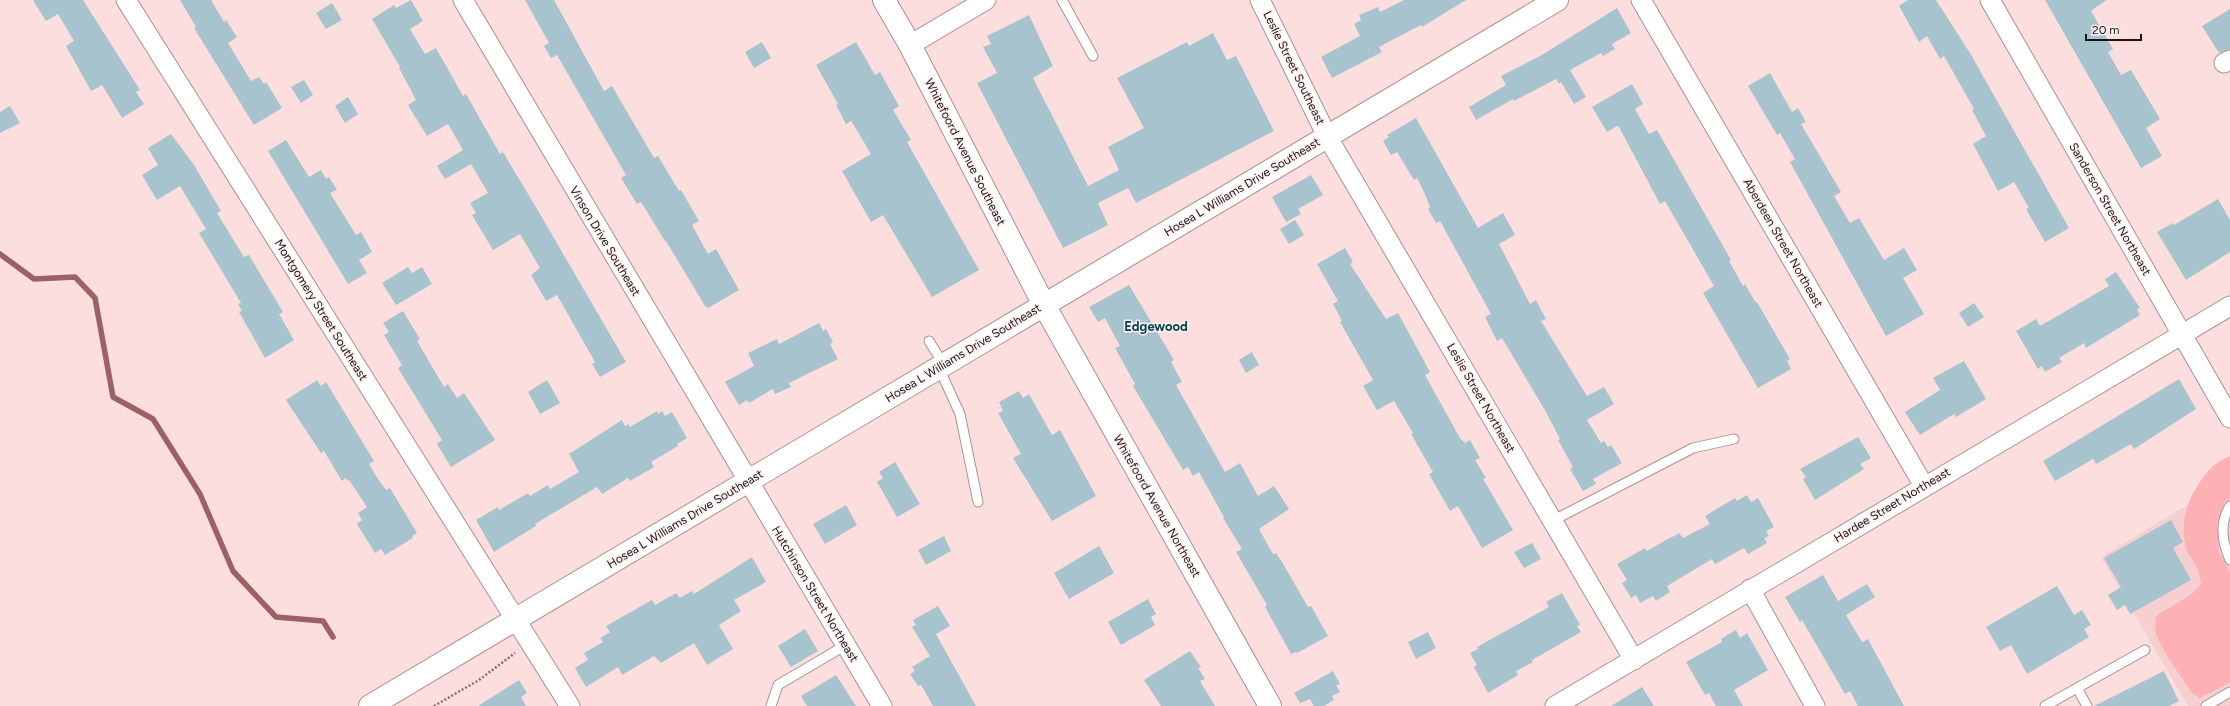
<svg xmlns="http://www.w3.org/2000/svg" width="2230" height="706" viewBox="0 0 2230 706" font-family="Figtree,sans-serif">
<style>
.built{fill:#f6cfd0}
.green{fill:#feb1b4}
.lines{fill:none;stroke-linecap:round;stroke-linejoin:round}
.stream{stroke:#9b6164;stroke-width:5.5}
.building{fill:#a7c4ce}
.service-casing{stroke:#ac8f90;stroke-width:11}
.minor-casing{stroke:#ac8f90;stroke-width:21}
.tertiary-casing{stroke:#ac8f90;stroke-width:24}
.path{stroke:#826e6e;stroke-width:2.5;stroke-dasharray:2 2;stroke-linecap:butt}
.service{stroke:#fff;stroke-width:9}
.minor{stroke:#fff;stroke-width:19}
.tertiary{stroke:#fff;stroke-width:22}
.labels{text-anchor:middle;stroke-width:3;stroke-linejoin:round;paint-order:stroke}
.street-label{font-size:12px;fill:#1c1212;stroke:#fdf0f0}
.neighbourhood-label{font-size:13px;font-weight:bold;fill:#094151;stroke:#fdf0f0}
</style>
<rect width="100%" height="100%" fill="#fddede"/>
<path class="built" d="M2230,479V706H2188L2101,557Z"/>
<path class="green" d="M2230,456V498L2225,501L2217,524L2219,552L2230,573V682L2200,698L2192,693L2168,658L2155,633L2156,616L2192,594L2201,584C2200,578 2199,571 2196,566C2194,561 2190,557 2188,553C2176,522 2190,490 2212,467C2216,463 2224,459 2230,456Z"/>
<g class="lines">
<path class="stream" d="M0,254L34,279L75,277L95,298L113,397L153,419L200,494L233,571L276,617L323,621L333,637"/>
</g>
<path class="building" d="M33,0H83L140,90L136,92L144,104L122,118L102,85L91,91L66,46L74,41L58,14L46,21Z
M180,0H211L224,22L226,20L237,37L228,43L251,81L259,77L264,84L266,82L282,108L254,125L194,28L196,27Z
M411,0L423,21L410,29L425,54L436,48L463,96L466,94L500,154L503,152L540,214L626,362L600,377L592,364L595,362L557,295L546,301L531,275L540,268L520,234L493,250L472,215L476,213L470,203L488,193L471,164L445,179L437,166L463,150L448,124L427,136L408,105L416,100L399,68L400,67L372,19L394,5L396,8Z
M525,0H554L604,91L612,86L654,158L658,156L679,191L681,190L699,221L692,225L708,254L716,249L739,290L708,308L705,306L666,241H665L641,202L637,204L621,178L626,175L557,55L551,58L544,46L549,43Z
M1404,0H1466L1422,27L1421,25L1379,47L1382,52L1332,78L1321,57L1360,36L1354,24L1361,20L1359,15L1378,7L1380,12Z
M1908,0H1936L1970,53L2069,228L2045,242L2026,209L2029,208L2014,182L1998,191L1973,144L1986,136L1972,110L1974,109L1944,56L1940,59L1927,36L1919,42L1899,6Z
M2045,0H2106L2091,11L2113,49L2108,52L2121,75L2131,70L2160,119L2146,128L2162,156L2141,168Z
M332,3L342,20L326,29L316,13Z
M1617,8L1631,33L1612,44L1615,49L1603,56L1601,53L1570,70L1586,97L1574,104L1561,82L1559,84L1556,79L1514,101L1513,99L1476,120L1469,107L1506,85L1501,76L1542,55Z
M2230,9V49L2219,53L2202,26Z
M1029,15L1053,66L1033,78L1088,186L1119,170L1108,147L1144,128L1117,78L1187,42L1189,46L1213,33L1227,60L1236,56L1274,131L1136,203L1128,188L1098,203L1108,225L1063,248L977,83L997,73L983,47L991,44L987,36Z
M762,42L771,58L754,68L745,52Z
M856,42L875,75L880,72L899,106L893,110L911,140L907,142L979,270L932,297L883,215L871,222L842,171L871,154L853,124L851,121L846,124L836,105L838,104L816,65Z
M1770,73L1792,112L1798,108L1806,122L1801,124L1841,192L1834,196L1850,223L1859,218L1884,260L1904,248L1917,270L1903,278L1924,314L1886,336L1790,162L1795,159L1780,133L1777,135L1748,86Z
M304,80L313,95L301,103L291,87Z
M1632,84L1643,104L1635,109L1649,134L1657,130L1731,260L1729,261L1743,286L1745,284L1756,303L1757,302L1790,359L1787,361L1791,369L1758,388L1703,293L1714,286L1665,201L1660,204L1619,127L1617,126L1607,132L1592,107Z
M348,97L358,114L345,123L335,106Z
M10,106L20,123L0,133V112Z
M1416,118L1478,228L1503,213L1515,235L1499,244L1530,304L1536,300L1546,319L1541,321L1587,396L1604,387L1614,404L1587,420L1601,443L1604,441L1608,447L1611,445L1622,463L1593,479L1596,484L1583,491L1570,469L1573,467L1558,440L1560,439L1546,412L1502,338L1497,341L1485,317L1491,314L1440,221L1436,223L1428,209L1430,207L1424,192L1417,178L1414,180L1397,152L1391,155L1383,141L1389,137L1387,135Z
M171,134L194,165L221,211L217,213L244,257L249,255L283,312L279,314L294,340L265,358L239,312L242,311L238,304L241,303L199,233L206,229L180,186L157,200L142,175L158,165L148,148Z
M286,140L309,177L321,170L326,179L329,177L337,190L330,193L356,235L361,232L372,252L359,260L367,273L348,284L268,151Z
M1311,175L1323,195L1298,209L1301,214L1286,222L1272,197Z
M2218,199L2230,220V252L2186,280L2157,232L2173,223L2174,225Z
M1295,220L1304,235L1289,244L1280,229Z
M1345,248L1353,262L1350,264L1386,319L1398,313L1430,372L1425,375L1460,438L1465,443L1470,440L1480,458L1475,460L1486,478L1483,479L1513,530L1482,548L1458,506L1450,511L1429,474L1433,472L1411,434L1413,433L1394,401L1377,410L1363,386L1373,380L1340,322L1342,321L1333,304L1338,301L1317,264Z
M408,267L412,273L422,267L432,284L396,305L382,283Z
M2116,272L2140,308L2137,309L2140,315L2086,348L2084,343L2059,358L2062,362L2045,372L2042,366L2038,369L2016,331L2036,319L2040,326L2109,286L2105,279Z
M1129,285L1174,360L1171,362L1182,382L1176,385L1225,472L1240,463L1258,496L1274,486L1289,509L1259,529L1273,554L1276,553L1282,562L1308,607L1311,606L1328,636L1297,653L1296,652L1291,654L1265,607L1267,605L1236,552L1242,549L1223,518L1224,517L1199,472L1193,476L1188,467L1183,470L1133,386L1135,384L1115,348L1120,346L1105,318L1098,322L1089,307Z
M1974,303L1984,317L1968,327L1959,313Z
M403,311L420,339L417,341L444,387L448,384L457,398L464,393L495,440L451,467L437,444L442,440L398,368L402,365L384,335L389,332L383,323Z
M819,323L823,331L826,329L833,342L830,344L838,359L789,383L791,387L775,394L773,389L749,403L747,400L739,405L725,382L754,366L748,353L777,339L779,344Z
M1252,352L1259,365L1246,373L1239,360Z
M1964,361L1986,399L1956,417L1954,414L1920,435L1905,412L1940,390L1933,378Z
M2179,379L2196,409L2134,449L2131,444L2096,464L2093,459L2055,481L2043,461Z
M317,380L321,386L326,382L374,461L369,464L376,476L386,490L390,488L417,533L412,536L413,538L385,555L381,549L375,553L357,524L362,520L358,513L367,507L349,480L348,481L346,478L342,481L324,451L321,453L286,400Z
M547,380L560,403L540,414L528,392Z
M1019,391L1023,398L1029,394L1052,435L1060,430L1096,496L1052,521L1013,458L1021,454L998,413L1003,411L999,402Z
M657,411L658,414L662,411L665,416L672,412L687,438L677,444L678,446L651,462L654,467L630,481L628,478L602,494L597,487L535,524L536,526L494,552L476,520L498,507L499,510L528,493L530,496L548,485L550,489L579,472L569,454L622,420L625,426L629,424L630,427Z
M1858,437L1871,458L1860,464L1864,469L1815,500L1803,479L1806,477L1800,469Z
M895,462L920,504L897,517L877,482L883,478L879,472Z
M1747,495L1751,502L1758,498L1774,527L1766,531L1769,536L1764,538L1767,543L1748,554L1744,548L1715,564L1712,559L1667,586L1670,592L1656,601L1653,596L1640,603L1636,595L1631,598L1622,583L1627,580L1617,564L1645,548L1647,551L1673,536V537L1679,533L1683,538L1710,524L1705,516L1735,498L1737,501Z
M846,505L857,525L825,544L813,524Z
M2171,520L2183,542L2173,548L2191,580L2130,614L2125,605L2117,610L2108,595L2121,587L2104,558Z
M944,536L951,551L926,565L918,550Z
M1532,543L1541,559L1524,568L1514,552Z
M1099,546L1114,573L1069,599L1054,573Z
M752,557L766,582L734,600L741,611L719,625L733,649L707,665L694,643L661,663L654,656L622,675L618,667L586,687L575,668L588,660L584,653L603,642L600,638L610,632L606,626L652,600L655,605L676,593L680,598L692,591L694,594Z
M1823,575L1838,601L1867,584L1875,597L1846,615L1862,642L1868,639L1904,706H1858L1850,691L1845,694L1802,620L1800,622L1785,597Z
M2057,586L2074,615L2082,610L2091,625L2084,629L2089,637L2027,674L2011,645L2000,651L1986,627Z
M1562,593L1580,625L1577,626L1581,632L1532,660L1533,662L1516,671L1518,675L1488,693L1474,667L1477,665L1470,653L1478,649L1477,647L1549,607L1546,602Z
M1148,599L1156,614L1151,617L1155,625L1121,645L1108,622Z
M938,606L950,626L936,634L976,706H933L921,685L918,686L910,674L915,671L912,667L930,656L912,627L916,625L913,620Z
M805,629L818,651L791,667L778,646Z
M1736,630L1740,638L1747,633L1768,670L1734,690L1743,706H1716L1709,693L1705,695L1686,662L1722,642L1721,639Z
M1428,632L1436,648L1416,659L1408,642Z
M1190,651L1201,667L1198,668L1205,679L1200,681L1215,706H1161L1144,680Z
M1333,671L1340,684L1336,685L1340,692L1332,696L1334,700L1324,706H1314L1310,699L1300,703L1294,693Z
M2164,671L2179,701L2169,706H2094Z
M836,675L856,706H807L801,696Z
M519,680L527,693L521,697L526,706H478Z
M1642,687L1654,706H1611Z"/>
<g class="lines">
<g class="service-casing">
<path id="service" d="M1062,0L1093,56
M929,341L944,365
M939,368L960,414L978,502
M2230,506C2219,523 2222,542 2230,560
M1552,521L1693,448L1734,439
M2077,688L2087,706
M771,706L778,685L846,645
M2045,706L2145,650
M2206,706L2230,692"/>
</g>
<g class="minor-casing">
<path id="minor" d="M126,0L570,706
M463,0L882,706
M1260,0L1327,136L1634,660
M1641,0L1924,486
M1990,0L2230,418
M910,45L986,0
M2224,63L2230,60
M1750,589L1815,706
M1555,706L2230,306"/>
</g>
<g class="tertiary-casing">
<path id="tertiary" d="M884,0L910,45L1044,305L1270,706
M370,706L1557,0"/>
</g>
<path class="path" d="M434,706L479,680L515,653"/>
<use href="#service" class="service"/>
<use href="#minor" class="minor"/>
<use href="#tertiary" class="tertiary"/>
</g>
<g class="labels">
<g class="street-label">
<text transform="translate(1294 68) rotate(64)" y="4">Leslie Street Southeast</text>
<text transform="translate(965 152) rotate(63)" y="4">Whitefoord Avenue Southeast</text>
<text transform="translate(1242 187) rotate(-31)" y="4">Hosea L Williams Drive Southeast</text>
<text transform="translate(2110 209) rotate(60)" y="4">Sanderson Street Northeast</text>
<text transform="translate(605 241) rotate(59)" y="4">Vinson Drive Southeast</text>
<text transform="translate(1783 243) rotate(60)" y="4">Aberdeen Street Northeast</text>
<text transform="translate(321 310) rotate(58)" y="4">Montgomery Street Southeast</text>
<text transform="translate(963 353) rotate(-31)" y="4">Hosea L Williams Drive Southeast</text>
<text transform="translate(1481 398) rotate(60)" y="4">Leslie Street Northeast</text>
<text transform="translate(1892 505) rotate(-31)" y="4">Hardee Street Northeast</text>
<text transform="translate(1157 506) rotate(60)" y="4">Whitefoord Avenue Northeast</text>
<text transform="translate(685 519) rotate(-31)" y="4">Hosea L Williams Drive Southeast</text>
<text transform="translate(815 594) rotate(59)" y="4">Hutchinson Street Northeast</text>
</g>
<g class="neighbourhood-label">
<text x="1156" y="331">Edgewood</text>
</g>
</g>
<path d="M2086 34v6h55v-6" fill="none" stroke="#1c1212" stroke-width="2"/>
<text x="2092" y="34" font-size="12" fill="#1c1212" stroke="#fdf0f0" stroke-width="3" paint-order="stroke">20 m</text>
</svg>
